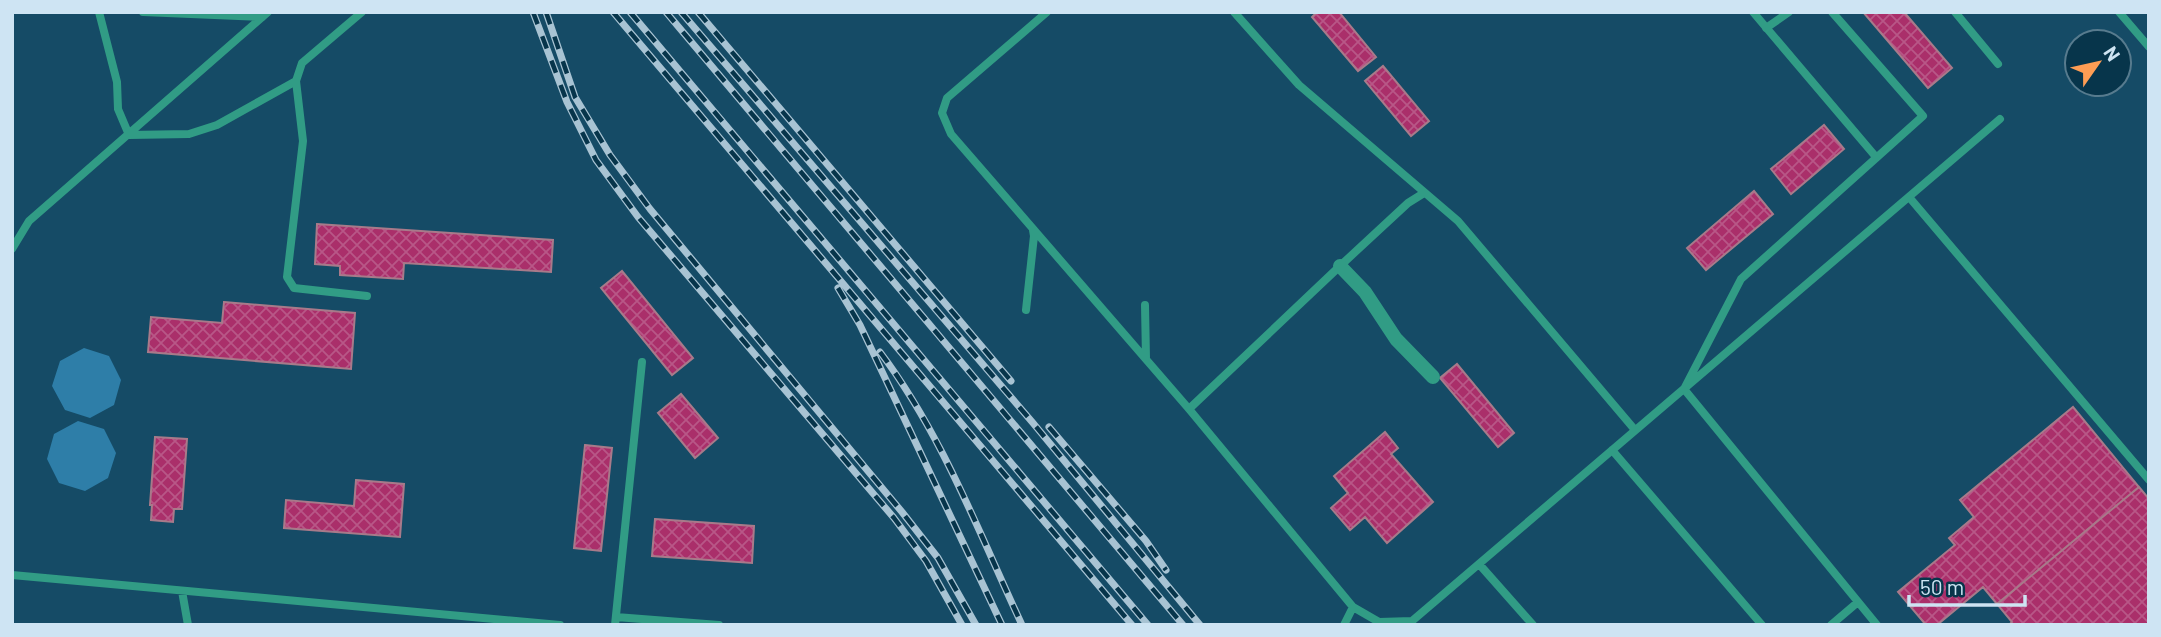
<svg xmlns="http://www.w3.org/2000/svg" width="2161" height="637" viewBox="0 0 2161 637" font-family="Barlow,sans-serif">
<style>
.built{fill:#154b66;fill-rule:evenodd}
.water{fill:#2e7ea8}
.building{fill:url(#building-cross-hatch);stroke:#a87a8a;stroke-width:2}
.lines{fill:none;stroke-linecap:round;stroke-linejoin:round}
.lane{stroke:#319c85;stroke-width:8}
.street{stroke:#319c85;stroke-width:14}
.rail-casing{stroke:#a8c3d3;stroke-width:7}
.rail{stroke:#07354b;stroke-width:4.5;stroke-dasharray:13;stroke-linecap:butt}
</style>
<defs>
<pattern id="building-cross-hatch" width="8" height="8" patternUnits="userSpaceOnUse" patternTransform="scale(1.75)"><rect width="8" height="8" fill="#aa2f6a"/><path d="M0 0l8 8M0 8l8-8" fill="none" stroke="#b85787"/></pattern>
</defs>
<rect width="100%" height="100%" fill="#144057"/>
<path class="built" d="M12,12H2149V625H12ZM2077,42H2119V84H2077Z"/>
<path class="water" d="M84,348L109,356L121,380L114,405L90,418L65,410L52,386L60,361Z
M78,421L104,429L116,453L108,478L85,491L59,483L47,459L54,434Z"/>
<path class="building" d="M1317,12H1339L1376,57L1358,71L1312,17Z
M1863,12H1904L1952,68L1928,88Z
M1383,66L1429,121L1411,136L1365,81Z
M1824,125L1844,149L1791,194L1771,169Z
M1754,191L1773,214L1706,270L1687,248Z
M317,224L553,240L551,272L404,263L403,279L340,275V266L315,264Z
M622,271L693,358L672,375L601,288Z
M224,302L355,313L351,369L148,352L151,317L222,323Z
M1457,364L1514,433L1498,447L1440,378Z
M681,394L718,438L695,458L658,413Z
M2073,407L2139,487L1997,604L1983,587L1937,625H1926L1898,592L1955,545L1949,538L1974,517L1960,500Z
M1385,432L1398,448L1391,454L1433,502L1387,543L1365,517L1350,530L1331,508L1348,493L1334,476Z
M155,437L187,439L182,509H174L173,522L151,520L152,505H150Z
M585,445L612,448L601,551L574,548Z
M356,480L404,484L400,537L284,528L286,500L354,506Z
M2139,487L2149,499V624L2009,625L2012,622L1997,604Z
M655,519L754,526L752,563L652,556Z"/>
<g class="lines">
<path class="lane" d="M99,12L117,82L118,109L129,135L189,134L217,125L296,81
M143,12L262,17
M362,12L302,63L296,81L303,141L287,277L294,288L367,296
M1047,12L947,98L942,113L951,134L1189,409L1353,607L1379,622L1412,621L2000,119
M1234,12L1299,85L1458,221L1635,430
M1753,12L1876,157
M1832,12L1923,116L1741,279L1684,389L1877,625
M1955,12L1998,64
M2119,12L2149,47
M1766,28L1789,12
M1909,197L2149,480
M12,249L29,221L268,12
M1145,305L1146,359
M1026,310L1034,236L1033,230
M1189,409L1340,266L1408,203L1424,193
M1612,450L1762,625
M1479,564L1533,625
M12,575L560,625
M182,591L188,625
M616,617L719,625
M615,625L642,362
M1344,625L1353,607
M1831,625L1858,602"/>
<path class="street" d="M1340,266L1365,292L1396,339L1433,377"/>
<g class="rail-casing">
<path id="rail" d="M533,12L567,102L596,160L638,217L894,518L926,561L962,625
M546,12L575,97L610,155L650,209L902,512L938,558L976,625
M613,12L1132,625
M630,12L1148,625
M666,12L1183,625
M681,12L1033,423L1200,625
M698,12L1011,381
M838,288L860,325L1002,625
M880,352C942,434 979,533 1022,625
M1049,427L1146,541L1166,570"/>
</g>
<use href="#rail" class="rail"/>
</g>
<rect width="2161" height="637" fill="none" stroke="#cee4f3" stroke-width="28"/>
<g transform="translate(2098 63) rotate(56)"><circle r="33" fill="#07354b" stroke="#577b8e" stroke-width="2"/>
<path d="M0-5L12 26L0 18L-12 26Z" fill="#fd9d54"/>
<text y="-10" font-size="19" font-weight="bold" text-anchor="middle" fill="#cee4f3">N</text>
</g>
<path d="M1909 595v10h116v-10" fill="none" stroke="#cee4f3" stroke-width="3.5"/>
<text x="1920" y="595" font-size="21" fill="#cee4f3" stroke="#07354b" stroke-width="5" paint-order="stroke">50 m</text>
</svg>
